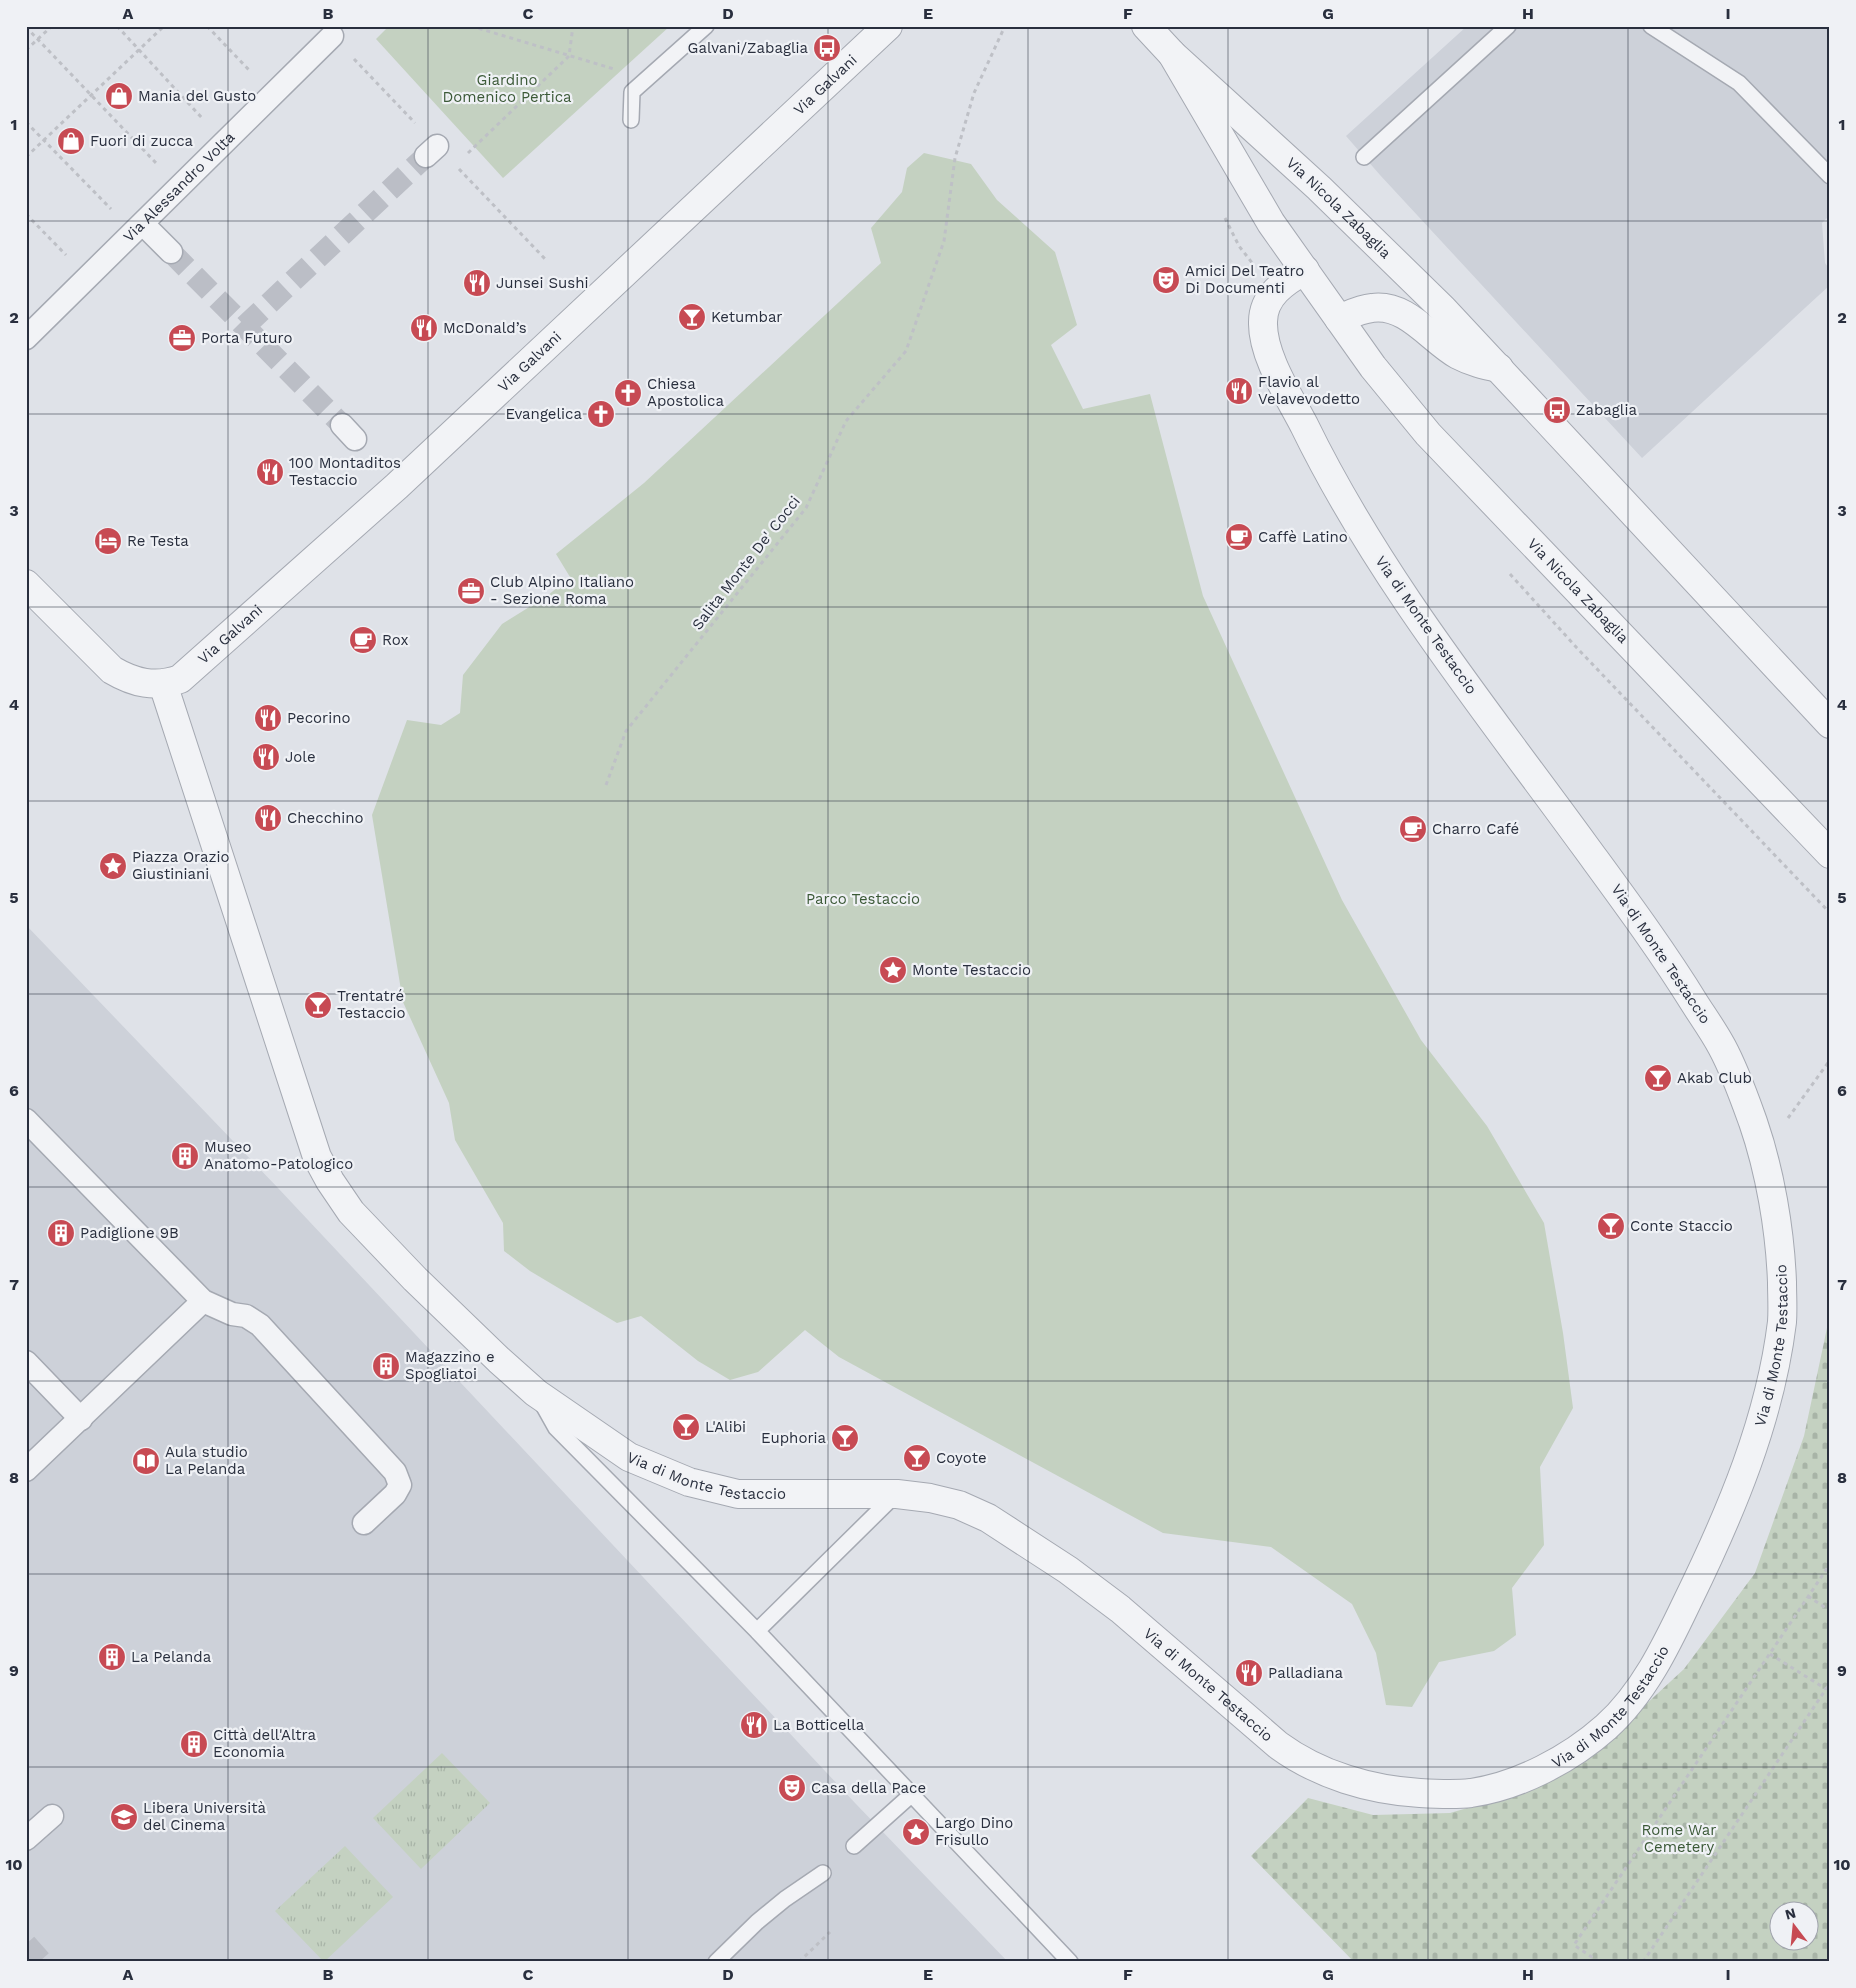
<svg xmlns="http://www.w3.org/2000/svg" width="1856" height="1988" viewBox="0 0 1856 1988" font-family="'Work Sans',sans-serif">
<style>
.built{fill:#cdd1d9}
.grass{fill:url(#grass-tufts)}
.cemetery{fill:url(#cemetery-stones);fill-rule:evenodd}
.park{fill:#c4d1c1}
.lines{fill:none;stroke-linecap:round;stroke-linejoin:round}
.pedestrian-tunnel{stroke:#bbbec6;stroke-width:22;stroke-dasharray:22 11;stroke-linecap:butt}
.service-casing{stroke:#a5a9b2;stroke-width:18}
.pedestrian-casing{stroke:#a5a9b2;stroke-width:25}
.minor-casing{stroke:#a5a9b2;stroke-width:30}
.tertiary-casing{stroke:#a5a9b2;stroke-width:30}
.path{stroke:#bec0c6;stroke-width:3;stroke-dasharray:4 4;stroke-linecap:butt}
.service{stroke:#f2f3f6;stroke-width:15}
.pedestrian{stroke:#f2f3f6;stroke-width:22}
.minor{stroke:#f2f3f6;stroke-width:28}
.tertiary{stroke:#f2f3f6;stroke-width:28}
.grid{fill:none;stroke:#292f3e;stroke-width:1;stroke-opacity:0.55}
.labels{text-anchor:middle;stroke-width:4.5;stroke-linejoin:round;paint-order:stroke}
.poi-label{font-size:15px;fill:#292f3e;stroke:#eff1f5;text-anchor:start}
.park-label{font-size:15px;fill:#3b5937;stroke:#eff1f5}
.street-label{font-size:15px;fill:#292f3e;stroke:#eff1f5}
.neatline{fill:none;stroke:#292f3e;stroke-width:2}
.grid-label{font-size:16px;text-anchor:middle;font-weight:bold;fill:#292f3e}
</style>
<defs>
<pattern id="grass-tufts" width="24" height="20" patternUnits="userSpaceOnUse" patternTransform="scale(1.25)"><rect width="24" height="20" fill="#c4d1c1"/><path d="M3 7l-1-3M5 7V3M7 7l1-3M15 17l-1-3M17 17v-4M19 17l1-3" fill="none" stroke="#a8b4a7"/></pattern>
<pattern id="cemetery-stones" width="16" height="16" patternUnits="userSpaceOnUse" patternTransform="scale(1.25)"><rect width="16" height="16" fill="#c4d1c1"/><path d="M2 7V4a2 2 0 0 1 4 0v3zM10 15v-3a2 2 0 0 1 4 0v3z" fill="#a8b4a7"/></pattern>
</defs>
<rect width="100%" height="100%" fill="#dfe2e8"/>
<path class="built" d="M1467,26H1830V215L1822,223L1825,263L1830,270V285L1642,458L1380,175L1346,136Z
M26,925L278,1188L856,1804L1008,1962H26Z"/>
<path class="grass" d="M442,1753L490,1803L421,1869L373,1818Z
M345,1846L393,1897L324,1962L275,1911Z"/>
<path class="cemetery" d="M1830,1314V1962H1354L1251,1856L1308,1798L1373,1815L1450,1813L1526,1791L1615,1733L1684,1669L1755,1573L1804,1436ZM1778,1910H1808V1940H1778Z"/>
<path class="park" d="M389,26H670L503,178L376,39Z
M924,153L971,164L997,200L1055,252L1077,325L1051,345L1083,409L1150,394L1203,596L1342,900L1421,1040L1487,1126L1544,1223L1563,1333L1573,1408L1540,1467L1544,1545L1512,1588L1516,1635L1494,1651L1439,1662L1412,1707L1386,1705L1376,1653L1352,1604L1271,1547L1163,1533L839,1357L805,1330L758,1372L730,1380L698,1361L641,1316L617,1323L530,1271L504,1251L503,1223L455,1140L449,1103L403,1002L372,815L407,720L441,725L460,713L463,675L502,624L547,596L570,577L556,554L644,483L881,263L871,228L902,192L907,168Z"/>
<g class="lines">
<path class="pedestrian-tunnel" d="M171,252L342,425
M245,326L426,156
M26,1944L42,1962"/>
<g class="service-casing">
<path id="service" d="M1651,26L1739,83L1830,176
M631,120L632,92L706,26
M1364,157L1508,26
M542,1403L556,1428L757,1631L1070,1962
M757,1631L896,1494
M854,1846L911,1795
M716,1962L757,1922L785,1899L823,1873"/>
</g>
<g class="pedestrian-casing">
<g id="pedestrian">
<path d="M426,156L437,146"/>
<path d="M143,224L171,252"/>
<path id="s1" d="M26,338L332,36"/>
<path d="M342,425L355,439"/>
<path d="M26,1120L203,1301L232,1314L246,1316L260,1325L395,1472L400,1485L395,1494L364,1523"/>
<path d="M26,1362L81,1419"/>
<path d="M26,1470L203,1301"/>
<path d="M26,1839L52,1816"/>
</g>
</g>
<g class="minor-casing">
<g id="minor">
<path d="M1339,319C1349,315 1360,309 1372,308C1407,303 1431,340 1458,355C1471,362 1485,365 1499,368"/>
<path id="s2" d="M163,684L317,1157L330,1181L351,1212L415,1279L499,1360L536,1393L629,1457L689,1482L738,1494H897L930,1498L959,1505L988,1518L1068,1570L1120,1609L1278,1745C1319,1775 1370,1790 1420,1793C1437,1794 1454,1795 1471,1793C1519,1786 1570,1759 1606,1727C1644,1693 1667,1644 1688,1600C1731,1512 1770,1420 1782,1322C1783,1309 1782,1295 1782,1282C1780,1230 1770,1171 1753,1122C1744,1097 1735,1071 1722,1047C1714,1032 1704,1018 1695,1004C1661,949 1623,898 1585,846C1486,710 1378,577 1304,425C1289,396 1262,355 1263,322C1263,296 1284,282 1305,270"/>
</g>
</g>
<g class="tertiary-casing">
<g id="tertiary">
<path id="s3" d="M1146,26L1172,54L1319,188L1443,309L1830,724"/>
<path id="s4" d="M1172,54L1271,223L1373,367L1428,434L1830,854"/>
<path id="s5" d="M26,584L112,670C134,683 155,688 180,679L397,486L888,26"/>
</g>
</g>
<path class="path" d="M117,26L202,118
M207,26L250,71
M471,26L614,69
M26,27L157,164
M26,50L52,26
M354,59L415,123
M26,122L111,209
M468,153L569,56L573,26
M26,157L164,26
M459,169L547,261
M26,214L66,255
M1225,218L1239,246L1253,264
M1510,574L1577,648L1830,913
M606,785L626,731L806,508L846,421L906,351L944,241L955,158L974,93L1005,26
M1788,1118L1830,1060
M1808,1596L1830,1611
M1770,1654L1826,1689
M799,1962L830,1932
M1599,1962L1574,1945L1830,1564
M1643,1962L1830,1683"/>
<use href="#service" class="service"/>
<use href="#pedestrian" class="pedestrian"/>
<use href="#minor" class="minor"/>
<use href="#tertiary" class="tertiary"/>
</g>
<path class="grid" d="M228,26V1962M428,26V1962M628,26V1962M828,26V1962M1028,26V1962M1228,26V1962M1428,26V1962M1628,26V1962M26,221H1830M26,414H1830M26,607H1830M26,801H1830M26,994H1830M26,1187H1830M26,1381H1830M26,1574H1830M26,1767H1830"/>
<defs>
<g id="bus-disc" transform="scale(1.4375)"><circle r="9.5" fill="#c74a53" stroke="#eff1f5"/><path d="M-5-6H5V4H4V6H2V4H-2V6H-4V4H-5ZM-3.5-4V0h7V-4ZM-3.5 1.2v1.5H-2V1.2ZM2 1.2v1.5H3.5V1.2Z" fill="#fff"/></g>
<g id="shop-disc" transform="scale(1.4375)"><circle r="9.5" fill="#c74a53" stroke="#eff1f5"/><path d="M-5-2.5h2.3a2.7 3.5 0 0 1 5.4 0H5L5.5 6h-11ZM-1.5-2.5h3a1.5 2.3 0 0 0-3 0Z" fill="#fff"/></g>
<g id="theatre-disc" transform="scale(1.4375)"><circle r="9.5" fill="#c74a53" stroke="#eff1f5"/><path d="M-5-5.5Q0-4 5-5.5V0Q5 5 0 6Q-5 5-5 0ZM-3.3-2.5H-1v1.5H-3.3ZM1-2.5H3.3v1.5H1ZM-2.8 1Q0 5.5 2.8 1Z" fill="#fff"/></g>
<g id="restaurant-disc" transform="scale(1.4375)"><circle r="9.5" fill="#c74a53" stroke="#eff1f5"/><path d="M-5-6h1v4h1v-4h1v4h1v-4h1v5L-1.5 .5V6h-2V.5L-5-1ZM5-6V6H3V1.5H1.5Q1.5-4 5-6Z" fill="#fff"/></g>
<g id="bar-disc" transform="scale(1.4375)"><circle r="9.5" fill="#c74a53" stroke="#eff1f5"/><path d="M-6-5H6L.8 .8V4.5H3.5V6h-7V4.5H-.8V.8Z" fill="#fff"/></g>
<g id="office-disc" transform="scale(1.4375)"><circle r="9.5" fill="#c74a53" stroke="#eff1f5"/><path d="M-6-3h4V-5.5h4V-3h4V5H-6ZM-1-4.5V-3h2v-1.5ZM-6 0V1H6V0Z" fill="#fff"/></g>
<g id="church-disc" transform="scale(1.4375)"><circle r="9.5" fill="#c74a53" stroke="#eff1f5"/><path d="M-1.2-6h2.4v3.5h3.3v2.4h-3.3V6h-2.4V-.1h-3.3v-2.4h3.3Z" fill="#fff"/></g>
<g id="cafe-disc" transform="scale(1.4375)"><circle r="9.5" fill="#c74a53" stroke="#eff1f5"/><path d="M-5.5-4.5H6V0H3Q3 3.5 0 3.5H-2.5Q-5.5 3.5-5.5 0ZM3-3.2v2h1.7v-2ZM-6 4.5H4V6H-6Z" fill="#fff"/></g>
<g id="hotel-disc" transform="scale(1.4375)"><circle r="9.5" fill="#c74a53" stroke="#eff1f5"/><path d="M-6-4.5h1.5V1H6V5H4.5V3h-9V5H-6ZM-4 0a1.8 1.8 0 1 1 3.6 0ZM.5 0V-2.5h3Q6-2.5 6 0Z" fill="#fff"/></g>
<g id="sight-disc" transform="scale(1.4375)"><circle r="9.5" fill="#c74a53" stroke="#eff1f5"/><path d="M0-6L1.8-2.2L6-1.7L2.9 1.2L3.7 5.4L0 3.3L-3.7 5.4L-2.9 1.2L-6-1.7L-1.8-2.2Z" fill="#fff"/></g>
<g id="building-disc" transform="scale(1.4375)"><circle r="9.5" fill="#c74a53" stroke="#eff1f5"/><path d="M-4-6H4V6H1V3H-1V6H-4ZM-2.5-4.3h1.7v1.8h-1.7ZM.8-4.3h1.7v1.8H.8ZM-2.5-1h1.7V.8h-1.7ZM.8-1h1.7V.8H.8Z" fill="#fff"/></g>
<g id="library-disc" transform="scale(1.4375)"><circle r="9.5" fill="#c74a53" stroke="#eff1f5"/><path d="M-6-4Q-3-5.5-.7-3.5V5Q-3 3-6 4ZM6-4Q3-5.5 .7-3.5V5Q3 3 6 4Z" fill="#fff"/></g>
<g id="university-disc" transform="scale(1.4375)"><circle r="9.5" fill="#c74a53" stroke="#eff1f5"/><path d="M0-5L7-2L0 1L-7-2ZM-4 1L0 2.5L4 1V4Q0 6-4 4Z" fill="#fff"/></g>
</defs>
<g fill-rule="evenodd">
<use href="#bus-disc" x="827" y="48"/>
<use href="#shop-disc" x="119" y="96"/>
<use href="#shop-disc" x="71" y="141"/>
<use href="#theatre-disc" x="1166" y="280"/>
<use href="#restaurant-disc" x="477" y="283"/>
<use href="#bar-disc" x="692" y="317"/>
<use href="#restaurant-disc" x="424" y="328"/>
<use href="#office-disc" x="182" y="338"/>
<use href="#restaurant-disc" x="1239" y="391"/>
<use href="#church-disc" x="628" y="393"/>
<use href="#bus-disc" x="1557" y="410"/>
<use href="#church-disc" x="601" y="414"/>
<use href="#restaurant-disc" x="270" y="472"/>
<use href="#cafe-disc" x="1239" y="537"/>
<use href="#hotel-disc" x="108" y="541"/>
<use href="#office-disc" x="471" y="591"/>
<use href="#cafe-disc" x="363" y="640"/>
<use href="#restaurant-disc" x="268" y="718"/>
<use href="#restaurant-disc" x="266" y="757"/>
<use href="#restaurant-disc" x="268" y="818"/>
<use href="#cafe-disc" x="1413" y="829"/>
<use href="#sight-disc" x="113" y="866"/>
<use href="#sight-disc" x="893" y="970"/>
<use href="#bar-disc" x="318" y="1005"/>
<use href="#bar-disc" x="1658" y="1078"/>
<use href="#building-disc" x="185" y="1156"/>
<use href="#bar-disc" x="1611" y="1226"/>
<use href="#building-disc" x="61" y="1233"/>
<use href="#building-disc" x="386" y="1366"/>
<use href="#bar-disc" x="686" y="1427"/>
<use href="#bar-disc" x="845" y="1438"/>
<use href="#bar-disc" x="917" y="1458"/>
<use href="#library-disc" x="146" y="1461"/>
<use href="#building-disc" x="112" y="1657"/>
<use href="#restaurant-disc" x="1249" y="1673"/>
<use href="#restaurant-disc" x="754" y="1725"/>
<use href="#building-disc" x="194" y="1744"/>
<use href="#theatre-disc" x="792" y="1788"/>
<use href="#university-disc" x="124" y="1817"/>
<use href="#sight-disc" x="916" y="1832"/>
</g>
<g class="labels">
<g class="poi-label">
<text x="808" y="53" text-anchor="end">Galvani/Zabaglia</text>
<text x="138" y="101">Mania del Gusto</text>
<text x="90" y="146">Fuori di zucca</text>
<text x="1185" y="276">Amici Del Teatro<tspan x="1185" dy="17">Di Documenti</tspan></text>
<text x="496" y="288">Junsei Sushi</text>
<text x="711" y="322">Ketumbar</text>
<text x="443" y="333">McDonald’s</text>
<text x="201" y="343">Porta Futuro</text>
<text x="1258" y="387">Flavio al<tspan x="1258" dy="17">Velavevodetto</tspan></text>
<text x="647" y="389">Chiesa<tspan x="647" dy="17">Apostolica</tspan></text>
<text x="1576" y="415">Zabaglia</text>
<text x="582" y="419" text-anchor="end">Evangelica</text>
<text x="289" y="468">100 Montaditos<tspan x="289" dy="17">Testaccio</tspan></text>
<text x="1258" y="542">Caffè Latino</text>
<text x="127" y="546">Re Testa</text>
<text x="490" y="587">Club Alpino Italiano<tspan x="490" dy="17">- Sezione Roma</tspan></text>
<text x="382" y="645">Rox</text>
<text x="287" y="723">Pecorino</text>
<text x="285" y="762">Jole</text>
<text x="287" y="823">Checchino</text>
<text x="1432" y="834">Charro Café</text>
<text x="132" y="862">Piazza Orazio<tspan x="132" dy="17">Giustiniani</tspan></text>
<text x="912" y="975">Monte Testaccio</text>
<text x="337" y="1001">Trentatré<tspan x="337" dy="17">Testaccio</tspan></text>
<text x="1677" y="1083">Akab Club</text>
<text x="204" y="1152">Museo<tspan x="204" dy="17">Anatomo-Patologico</tspan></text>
<text x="1630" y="1231">Conte Staccio</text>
<text x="80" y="1238">Padiglione 9B</text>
<text x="405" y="1362">Magazzino e<tspan x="405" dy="17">Spogliatoi</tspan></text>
<text x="705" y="1432">L'Alibi</text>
<text x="826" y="1443" text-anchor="end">Euphoria</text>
<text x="165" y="1457">Aula studio<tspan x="165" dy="17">La Pelanda</tspan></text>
<text x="936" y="1463">Coyote</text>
<text x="131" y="1662">La Pelanda</text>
<text x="1268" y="1678">Palladiana</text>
<text x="773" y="1730">La Botticella</text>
<text x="213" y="1740">Città dell'Altra<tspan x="213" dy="17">Economia</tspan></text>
<text x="811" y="1793">Casa della Pace</text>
<text x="143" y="1813">Libera Università<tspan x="143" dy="17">del Cinema</tspan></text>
<text x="935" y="1828">Largo Dino<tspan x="935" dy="17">Frisullo</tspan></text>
</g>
<g class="park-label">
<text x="507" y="85">Giardino<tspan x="507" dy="17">Domenico Pertica</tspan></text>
<text x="863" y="904">Parco Testaccio</text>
<text x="1679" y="1835">Rome War<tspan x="1679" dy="17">Cemetery</tspan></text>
</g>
<g class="street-label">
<text dy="5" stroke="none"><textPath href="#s5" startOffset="1070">Via Galvani</textPath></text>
<text dy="5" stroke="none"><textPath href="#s1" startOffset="215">Via Alessandro Volta</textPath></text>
<text dy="5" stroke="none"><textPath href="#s3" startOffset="265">Via Nicola Zabaglia</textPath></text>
<text dy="5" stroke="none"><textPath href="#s5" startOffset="665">Via Galvani</textPath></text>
<text transform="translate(746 563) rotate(-52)" y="5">Salita Monte De' Cocci</text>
<text dy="5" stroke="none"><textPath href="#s4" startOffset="676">Via Nicola Zabaglia</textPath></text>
<text transform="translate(1426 625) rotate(55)" y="5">Via di Monte Testaccio</text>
<text dy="5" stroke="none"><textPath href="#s5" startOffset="260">Via Galvani</textPath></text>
<text transform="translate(1661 954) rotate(56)" y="5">Via di Monte Testaccio</text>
<text dy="5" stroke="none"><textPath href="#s2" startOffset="2450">Via di Monte Testaccio</textPath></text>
<text dy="5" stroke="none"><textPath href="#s2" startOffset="1015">Via di Monte Testaccio</textPath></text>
<text dy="5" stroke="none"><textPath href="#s2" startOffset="1580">Via di Monte Testaccio</textPath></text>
<text dy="5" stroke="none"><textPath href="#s2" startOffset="2045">Via di Monte Testaccio</textPath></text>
</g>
</g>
<rect width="1856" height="1988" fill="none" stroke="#eff1f5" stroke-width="55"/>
<g transform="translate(1794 1926) rotate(344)"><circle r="24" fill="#eff1f5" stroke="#a0a3ac"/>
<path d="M0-4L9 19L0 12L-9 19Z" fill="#c74a53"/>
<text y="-8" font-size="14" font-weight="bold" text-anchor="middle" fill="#292f3e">N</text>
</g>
<rect x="28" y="28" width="1800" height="1932" class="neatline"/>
<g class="grid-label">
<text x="128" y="19">A</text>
<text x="328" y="19">B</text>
<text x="528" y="19">C</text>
<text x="728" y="19">D</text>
<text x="928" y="19">E</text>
<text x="1128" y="19">F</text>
<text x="1328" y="19">G</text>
<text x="1528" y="19">H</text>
<text x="1728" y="19">I</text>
<text x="14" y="130">1</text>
<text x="1842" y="130">1</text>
<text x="14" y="323">2</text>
<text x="1842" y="323">2</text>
<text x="14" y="516">3</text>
<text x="1842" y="516">3</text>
<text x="14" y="710">4</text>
<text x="1842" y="710">4</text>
<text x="14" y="903">5</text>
<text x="1842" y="903">5</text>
<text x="14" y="1096">6</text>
<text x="1842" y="1096">6</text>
<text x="14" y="1290">7</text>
<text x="1842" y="1290">7</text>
<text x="14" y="1483">8</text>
<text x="1842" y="1483">8</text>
<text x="14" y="1676">9</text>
<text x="1842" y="1676">9</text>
<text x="14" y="1870">10</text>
<text x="1842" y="1870">10</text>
<text x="128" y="1980">A</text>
<text x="328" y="1980">B</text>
<text x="528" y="1980">C</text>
<text x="728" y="1980">D</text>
<text x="928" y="1980">E</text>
<text x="1128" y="1980">F</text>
<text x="1328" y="1980">G</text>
<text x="1528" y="1980">H</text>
<text x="1728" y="1980">I</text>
</g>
</svg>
